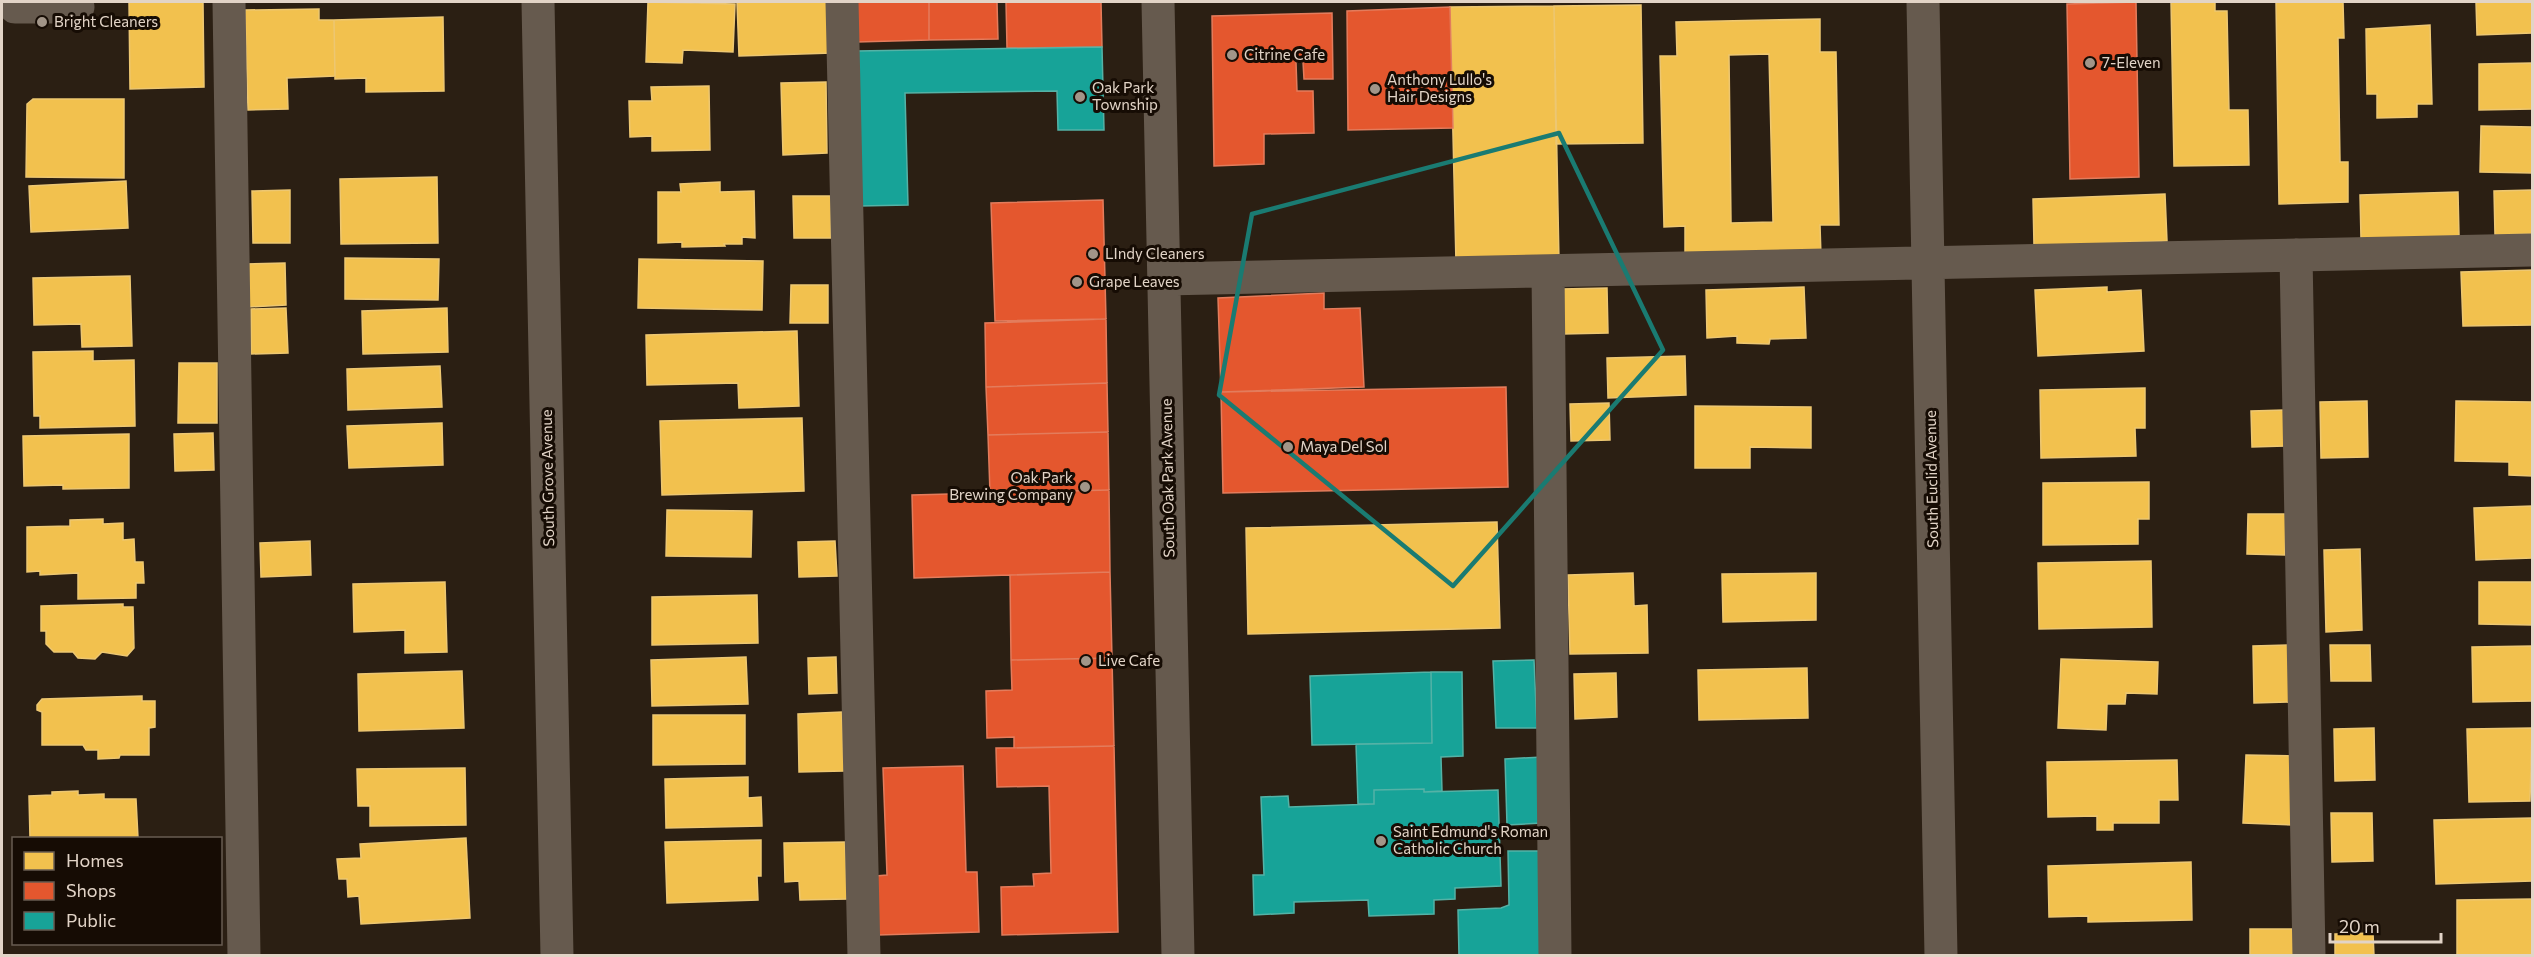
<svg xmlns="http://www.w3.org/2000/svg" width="2534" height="957" viewBox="0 0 2534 957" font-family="Commissioner,sans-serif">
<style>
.homes{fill:#f2c14e;stroke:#edc772;stroke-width:1.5;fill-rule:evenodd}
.shops{fill:#e4572e;stroke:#e37c5c;stroke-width:1.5}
.public{fill:#17a398;stroke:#54b2a6;stroke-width:1.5}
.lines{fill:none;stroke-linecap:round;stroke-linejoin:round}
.minor{stroke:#665a4e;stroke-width:33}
.marked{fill:none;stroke:#1a7b72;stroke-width:4.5;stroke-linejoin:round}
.poi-dot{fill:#a29588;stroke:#160c04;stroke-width:2}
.labels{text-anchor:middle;stroke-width:6;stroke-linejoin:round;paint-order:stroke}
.poi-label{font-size:15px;fill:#e2d4c7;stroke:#160c04;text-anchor:start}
.street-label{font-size:15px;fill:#e2d4c7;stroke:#160c04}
</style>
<rect width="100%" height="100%" fill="#2b1f13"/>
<path class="homes" d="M129,2H203L204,87L130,89Z
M648,2L735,4L733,52L683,50L682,63L646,62Z
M737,2H831L832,53L739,56Z
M2171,2H2215V11H2227L2229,110H2248L2249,165L2174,166Z
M2276,2H2343L2344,38H2338L2340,162H2348V202L2279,204Z
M2476,2H2532V33L2477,35Z
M1641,5L1643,143L1556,144L1554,6Z
M1554,6L1559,261L1456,263L1450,7Z
M319,9V20H334L335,76L287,78L288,109L248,110L245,10Z
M443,17L444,91L366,92V78L335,79L334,20Z
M1820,19V52H1836L1839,225H1820L1821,256L1685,259V226L1664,227L1660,56H1677L1676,22ZM1769,54L1773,222L1731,223L1729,55Z
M2430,25L2432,104H2417V117L2377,118V94H2367L2366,29Z
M2532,63V109L2479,110V64Z
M826,82L827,153L783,155L781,83Z
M709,86L710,150L652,151V136L630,137L629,101H652L651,87Z
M33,99H124V178L26,177L27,104Z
M2481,126L2532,127V173L2480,172Z
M437,177L438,243L341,244L340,179Z
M126,181L128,228L31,232L29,186Z
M720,182V192L754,191L755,238L742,237V244H724L725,246L682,247V242L658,243V192H681L680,184Z
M290,190V243H253L252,191Z
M2532,190V234L2495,235L2494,191Z
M2458,192L2459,236L2361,239L2360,195Z
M2165,194L2167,241L2034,246L2033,199Z
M793,196H831V238H794Z
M345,258L439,259L438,300L345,299Z
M639,259L763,261L762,310L638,308Z
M285,263L286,305L248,307L246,264Z
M2532,270V325L2463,326L2461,272Z
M130,276L132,346L82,347L81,324L34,325L33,278Z
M791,285H828V323H790Z
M1804,287L1806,338L1770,339L1769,344L1737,343V336L1707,338L1706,290Z
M2107,287V292L2141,290L2144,351L2038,356L2035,290Z
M1607,288L1608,333L1563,334L1562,289Z
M286,308L288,353L251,354V309Z
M447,308L448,352L363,354L362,311Z
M797,331L799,406L739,408L738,383L647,385L646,335Z
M93,351V361L134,360L135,426L40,428V416H34L33,352Z
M1685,356L1686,395L1608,398L1607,358Z
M179,363H217V423H178Z
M440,366L442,407L348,410L347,369Z
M2145,388V428H2135L2136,456L2041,458L2040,390Z
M2367,401L2368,457L2321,458L2320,402Z
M2456,401L2532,402V476L2509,475V462L2455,461Z
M1609,403L1610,440L1571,441L1570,404Z
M1695,406L1811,407V448L1750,447V468H1695Z
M2284,410L2285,446L2252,447L2251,411Z
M802,418L804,491L662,495L660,421Z
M442,423L443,465L349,468L347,426Z
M213,433L214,470L175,471L174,434Z
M129,434V488L63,489V485L24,486L23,436Z
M2149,482V519H2138V544L2043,545V483Z
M2532,506V558L2476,560L2474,508Z
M667,510L752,511L751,557L666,556Z
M2248,514H2286L2285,555L2247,554Z
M103,519V524L123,523V540L134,539L135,562H143L144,583H136V598L78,599V573L40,575V571L27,572V527L70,526V520Z
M1497,522L1500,628L1248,634L1246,528Z
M310,541L311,575L261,577L260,543Z
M835,541L837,576L799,577L798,542Z
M2360,549L2362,630L2326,632L2324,550Z
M2151,561L2152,627L2039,629L2038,563Z
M1633,573L1634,606L1647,605L1648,653L1570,654L1568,575Z
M1816,573V620L1723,622L1722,574Z
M445,582L447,652L405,653V630L354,632L353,584Z
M2479,582H2532V625L2479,624Z
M757,595L758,643L652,645V597Z
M123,604V607H133L134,648L127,656L102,652L95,659L78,658L73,652H54L46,644V631H41V606Z
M2291,645L2292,702L2254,703L2253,646Z
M2330,645H2370L2371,681H2331Z
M2532,646V701L2473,702L2472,647Z
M746,657L748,704L652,706L651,660Z
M836,657L837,693L809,694L808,658Z
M2061,659L2158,662L2157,694L2126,693L2125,704H2107L2106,730L2058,728Z
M1807,668L1808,718L1699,720L1698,670Z
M462,671L464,728L359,731L358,674Z
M1616,673L1617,717L1575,719L1574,674Z
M142,696V701H155V727L149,728V755H120L119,758L98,759V750H86L83,745H42V712L37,710V705L42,699Z
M842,712L844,771L799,772L798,714Z
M653,715H745V764L653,765Z
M2374,728L2375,780L2335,781L2334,729Z
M2532,728L2530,801L2469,802L2467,729Z
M2246,755L2296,756L2293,825L2243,823Z
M2177,760L2178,800H2159V823H2113V830H2097V816L2048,817L2047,762Z
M465,768L466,825L370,826V806H358L357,769Z
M748,777V798L761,797L762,826L666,828L665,779Z
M78,791V795L104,794V799H136L138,838H30L29,796L52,795V792Z
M2331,813H2372L2373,861L2332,862Z
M2532,818V881L2436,884L2434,820Z
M466,838L470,918L361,924L359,896L348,897L347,879H339L337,859L361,858L360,844Z
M761,840V876H757L758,900L667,903L665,842Z
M845,842L847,899L800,900L799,881L785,882L784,843Z
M2191,862L2192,920L2088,922V916L2049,917L2048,866Z
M2532,899V956H2457V900Z
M2250,929H2298L2299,956H2250Z
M2373,933L2374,956H2335V934Z"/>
<path class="shops" d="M856,2H929V40L857,42Z
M929,2H997L998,39L929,40Z
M1006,2H1101L1102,47L1007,48Z
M2136,2L2139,177L2070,179L2067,4Z
M1450,7L1453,128L1348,130L1347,11Z
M1332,13L1333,79H1304L1303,62H1296L1297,91H1313L1314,133L1264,134V164L1214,166L1212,16Z
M1103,200L1106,319L995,321L991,203Z
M1324,293V309L1360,308L1364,387L1221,392L1218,298Z
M1106,319L1107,383L986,387L985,323Z
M1107,383L1108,432L988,435L986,387Z
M1506,387L1508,487L1223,493L1221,392Z
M1108,432L1109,490L990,493L988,435Z
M1109,490L1110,572L914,578L912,495Z
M1110,572L1112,658L1011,660L1010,575Z
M1112,658L1114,746L1014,748V737L987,738L986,691L1012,690L1011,660Z
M1114,746L1118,932L1002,935L1001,887L1034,886L1033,874L1051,873L1049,786L997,787L996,748Z
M963,766L966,872H977L979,932L878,935L876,876L887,875L883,768Z"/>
<path class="public" d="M1102,47L1104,130H1058L1057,91L905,93L908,205L860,206L857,51Z
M1534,660L1537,728H1496L1493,661Z
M1431,672L1432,743L1312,745L1310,676Z
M1431,672H1462L1463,756L1441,757L1442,791L1424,792V789L1374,790V804H1358L1356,744L1432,743Z
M1542,757V823L1507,825L1505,759Z
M1424,789V792L1498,790L1501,886L1455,888V899L1434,900V914L1369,916L1368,900L1294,902V913L1254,915L1253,875H1264L1261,797L1288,796L1289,807L1374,804V790Z
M1508,851H1545L1547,956H1459L1458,910L1501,908L1509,905Z"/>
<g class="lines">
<path class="minor" d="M12,2L15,7H78
M229,2L244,956
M538,2L557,956
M842,2L864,956
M1158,2L1178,956
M1923,2L1941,956
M2296,255L2309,956
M1548,271L1555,956
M1164,279L2532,250"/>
</g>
<path class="marked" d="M1559,133L1663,350L1453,586L1219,395L1252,214Z"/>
<g class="poi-dot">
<circle cx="42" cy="22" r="6"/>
<circle cx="1232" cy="55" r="6"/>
<circle cx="2090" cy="63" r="6"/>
<circle cx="1375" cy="89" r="6"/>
<circle cx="1080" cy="97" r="6"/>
<circle cx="1093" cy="254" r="6"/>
<circle cx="1077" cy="282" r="6"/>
<circle cx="1288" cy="447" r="6"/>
<circle cx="1085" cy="487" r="6"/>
<circle cx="1086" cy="661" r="6"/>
<circle cx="1381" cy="841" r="6"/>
</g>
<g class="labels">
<g class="poi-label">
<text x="54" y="27">Bright Cleaners</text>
<text x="1244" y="60">Citrine Cafe</text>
<text x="2102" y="68">7-Eleven</text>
<text x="1387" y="85">Anthony Lullo's<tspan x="1387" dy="17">Hair Designs</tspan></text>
<text x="1092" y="93">Oak Park<tspan x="1092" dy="17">Township</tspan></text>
<text x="1105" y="259">LIndy Cleaners</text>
<text x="1089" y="287">Grape Leaves</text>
<text x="1300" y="452">Maya Del Sol</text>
<text x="1073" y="483" text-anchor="end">Oak Park<tspan x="1073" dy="17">Brewing Company</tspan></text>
<text x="1098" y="666">Live Cafe</text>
<text x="1393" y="837">Saint Edmund's Roman<tspan x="1393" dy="17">Catholic Church</tspan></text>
</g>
<g class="street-label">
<text transform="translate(548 478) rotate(-91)" y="5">South Grove Avenue</text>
<text transform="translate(1168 478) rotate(-91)" y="5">South Oak Park Avenue</text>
<text transform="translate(1932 479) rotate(-91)" y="5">South Euclid Avenue</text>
</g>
</g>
<rect width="2534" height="957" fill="none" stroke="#e2d4c7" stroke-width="6"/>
<rect x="12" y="837" width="210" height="108" fill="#160c04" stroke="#685c52" stroke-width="1.5"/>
<rect x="24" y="852" width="30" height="18" fill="#f2c14e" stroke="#685c52" stroke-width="1.5"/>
<text x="66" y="867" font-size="18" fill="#e2d4c7">Homes</text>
<rect x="24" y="882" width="30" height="18" fill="#e4572e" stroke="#685c52" stroke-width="1.5"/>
<text x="66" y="897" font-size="18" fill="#e2d4c7">Shops</text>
<rect x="24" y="912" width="30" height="18" fill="#17a398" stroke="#685c52" stroke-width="1.5"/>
<text x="66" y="927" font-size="18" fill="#e2d4c7">Public</text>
<path d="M2330 933v9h111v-9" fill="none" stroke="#e2d4c7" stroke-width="3"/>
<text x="2339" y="933" font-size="18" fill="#e2d4c7" stroke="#160c04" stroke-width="4.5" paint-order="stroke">20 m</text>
</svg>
